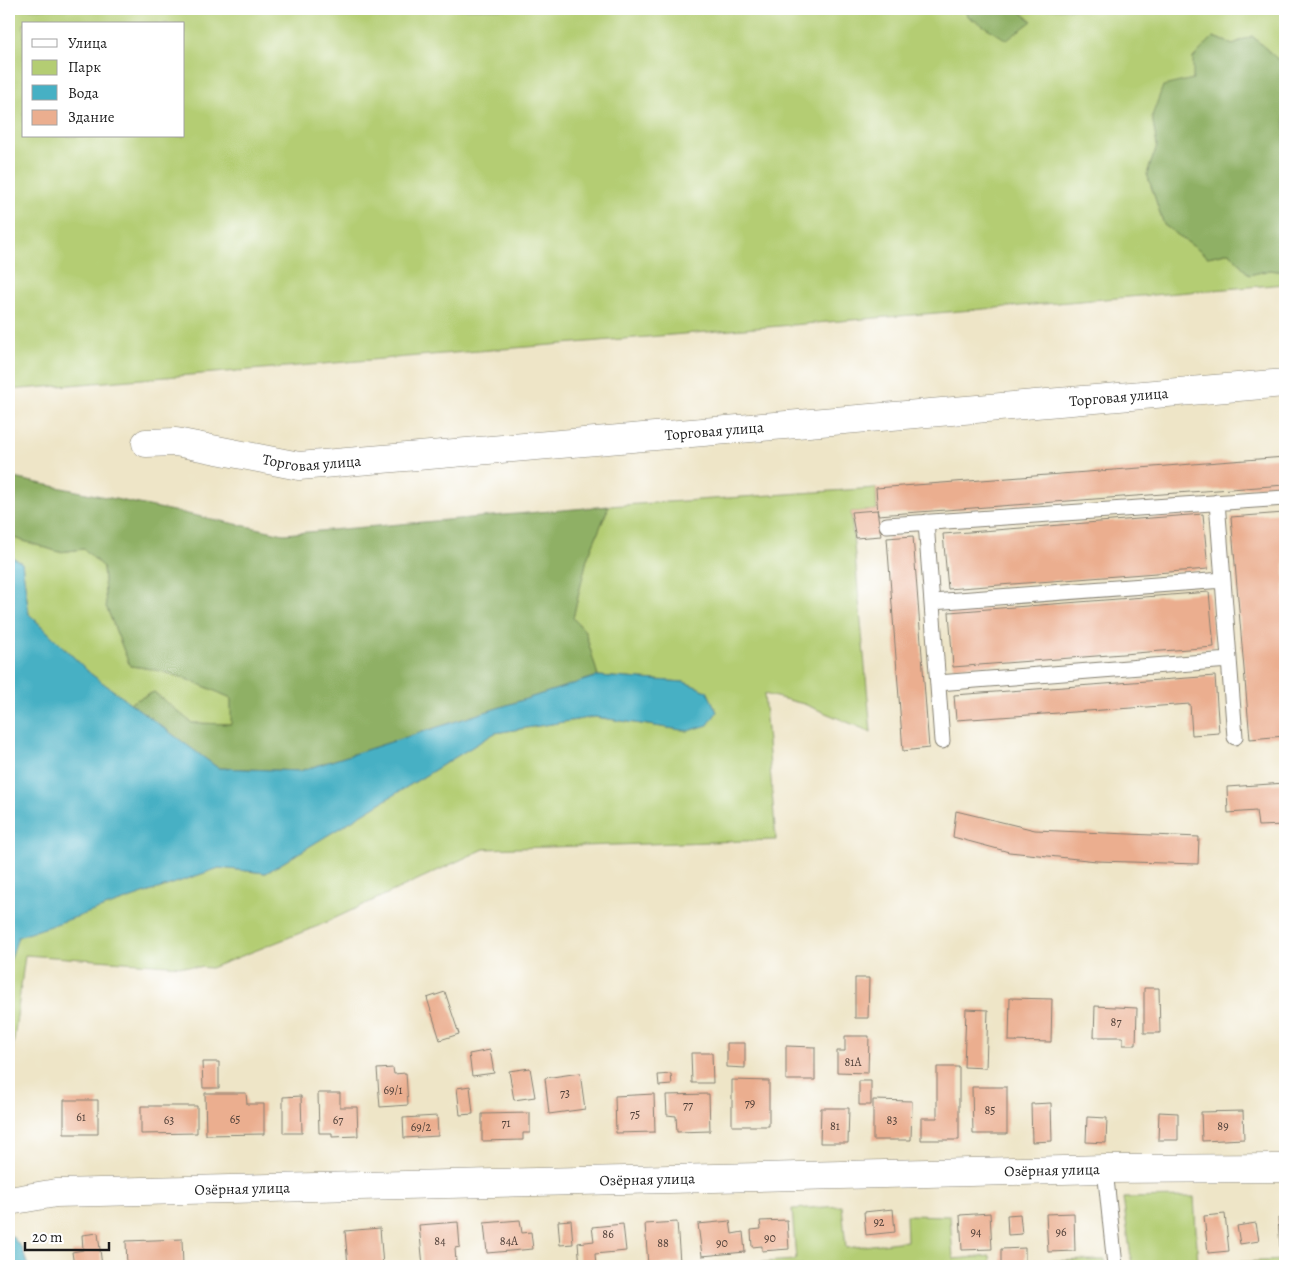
<svg xmlns="http://www.w3.org/2000/svg" width="1294" height="1275" viewBox="0 0 1294 1275" font-family="Alegreya,serif">
<style>
.green{fill:#b4cd73;stroke:#687448;fill-rule:evenodd}
.forest{fill:#8fb065;stroke:#566640}
.water{fill:#46b0c4;stroke:#316670}
.building{fill:#ebae8f}
.lines{fill:none;stroke-linecap:round;stroke-linejoin:round}
.service-casing{stroke:#858072;stroke-width:17}
.minor-casing{stroke:#858072;stroke-width:29}
.service{stroke:#fff;stroke-width:15}
.minor{stroke:#fff;stroke-width:28}
.labels{text-anchor:middle;stroke-width:5;stroke-linejoin:round;paint-order:stroke}
.number-label{font-size:12px;fill:#504039}
.street-label{font-size:15px;fill:#1c1c1c;stroke:#fff}
</style>
<rect width="100%" height="100%" fill="#fff"/>
<filter id="ink" filterUnits="userSpaceOnUse"><feTurbulence type="fractalNoise" baseFrequency=".02" numOctaves="2"/><feDisplacementMap in="SourceGraphic" scale="10" xChannelSelector="R" yChannelSelector="G"/><feConvolveMatrix kernelMatrix="1 2 1 2 8 2 1 2 1" color-interpolation-filters="sRGB"/></filter>
<filter id="wash" filterUnits="userSpaceOnUse"><feTurbulence type="fractalNoise" baseFrequency=".0096" numOctaves="4" result="noise"/><feDisplacementMap in="SourceGraphic" scale="20" xChannelSelector="R" yChannelSelector="G"/><feGaussianBlur stdDeviation="1.12" result="paint"/><feColorMatrix in="noise" values="0 0 0 0 0 0 0 0 0 0 0 0 0 0 0 0 0 1.4 0 .05"/><feComposite in="paint" operator="in"/></filter>
<g filter="url(#wash)">
<rect width="100%" height="100%" fill="#eee5c7"/>
<path class="green" d="M9,9H965L967,16L1032,21L1017,9H1285V66L1252,36L1233,44L1213,37L1193,79L1153,116L1157,146L1147,174L1164,225L1208,257L1230,252L1249,275L1270,270L1285,272V284L9,390ZM24,24H184V136H24Z
M876,488L877,510L851,512L871,732L804,704L764,694L776,840L484,849L318,926L211,968L25,955L9,1078V964L17,937L219,868L266,873L495,733L595,717L688,731L717,712L707,691L684,682L598,676L585,631L573,618L587,559L609,506Z
M14,538L59,552L84,549L103,567L106,606L130,666C167,669 197,683 231,698L232,724L192,723L154,692L130,703L91,674L29,614L22,563L9,555V540Z
M1194,1197L1198,1264L1285,1260V1266H1132L1123,1198Z
M842,1206L846,1248L907,1241L906,1215L950,1216L953,1259L990,1256L991,1266H704L796,1260L792,1209Z
M1105,1260L1106,1266H1037V1261Z"/>
<path class="forest" d="M965,9H1017L1032,21L1007,40L967,16Z
M1252,36L1285,66V272L1270,270L1249,275L1230,252L1208,257L1164,225L1147,174L1157,146L1152,116L1163,86L1193,79V58L1213,37L1233,44Z
M9,477L284,534L609,506L587,559L573,618L585,631L598,676L300,771L218,768L130,703L154,692L192,723L231,724V698C197,683 167,669 130,666L106,606L103,567L84,549L59,552L14,538L9,540Z"/>
<path class="water" d="M9,555L22,563L29,614L91,674L218,768L300,771L598,676L684,682L707,691L717,712L708,725L688,731L595,717L495,733L266,873L219,868L18,937L9,964Z
M9,1233L22,1248L28,1266H9Z"/>
<g id="blocks">
<path class="building" d="M1285,457V485L878,515L876,488Z
M877,510L881,536L856,538L851,512Z
M1284,513L1285,736L1250,739L1231,517Z
M1203,514L1208,569L948,589L943,534Z
M913,536L929,748L903,751L887,538Z
M1209,592L1214,647L953,667L949,612Z
M1215,676L1219,733L1192,735L1190,704L956,720L954,695Z
M1285,783V825L1258,826L1256,811L1228,813L1227,787Z
M956,811L1035,830L1199,837L1198,864L1097,861L1009,852L953,837Z
M855,978H869L868,1018H855Z
M1144,988H1159L1160,1033H1144Z
M445,992L459,1034L440,1040L427,998Z
M1010,998L1052,999L1051,1042L1009,1041Z
M1095,1006L1137,1008L1136,1045H1123V1037H1094Z
M966,1009L988,1010L986,1068L964,1067Z
M845,1036H869L868,1073L837,1072V1051H845Z
M727,1043H745V1068L727,1067Z
M786,1046L815,1047V1080H786Z
M490,1050L494,1073L472,1076L469,1054Z
M691,1053H712L713,1083H692Z
M202,1062H219V1088H203Z
M937,1067H959V1140H921V1118H937Z
M393,1068L394,1074L406,1073L408,1105L380,1107L377,1069Z
M530,1068L535,1097L514,1100L509,1071Z
M580,1073L585,1109L549,1114L545,1078Z
M671,1074L672,1085L659,1086L658,1075Z
M732,1080L769,1081V1126H732Z
M859,1081H871V1105H859Z
M470,1086L473,1114L460,1115L457,1088Z
M972,1087H1007V1134H973Z
M205,1093H246L247,1104H264V1134L206,1135Z
M318,1093H340V1107H357L358,1136L332,1137V1133H319Z
M654,1094L655,1132L616,1133L615,1096Z
M709,1094L710,1131L677,1132L676,1116L667,1115L666,1095Z
M301,1096L302,1133H283V1097Z
M64,1100H98V1134H64Z
M873,1100L912,1101L911,1140H873Z
M1051,1103L1052,1141L1032,1142L1031,1104Z
M141,1106H197V1133L141,1134Z
M821,1108H849L848,1143H820Z
M1243,1111L1244,1139L1202,1141L1201,1112Z
M1159,1112L1178,1113V1140H1158Z
M530,1113V1133H523V1140L482,1141V1114Z
M437,1116L438,1136L404,1138L403,1118Z
M1087,1117L1107,1118L1106,1143L1086,1142Z
M893,1209L895,1232L866,1235L864,1212Z
M990,1213L992,1249L962,1250L960,1215Z
M1074,1213L1075,1251L1048,1252L1046,1214Z
M1020,1214L1022,1234L1008,1235L1007,1215Z
M1225,1214L1229,1251L1208,1253L1204,1216Z
M1285,1217V1247H1280L1278,1218Z
M520,1220L522,1233L531,1232L533,1249L487,1253L484,1223Z
M571,1220L573,1244L560,1245L558,1221Z
M787,1220L789,1249L762,1251V1246L752,1247L751,1230L761,1229L760,1221Z
M730,1221L732,1234L743,1232L745,1252L702,1256L698,1224Z
M458,1222L460,1247L455,1248L456,1263L423,1266L419,1225Z
M677,1222L680,1262L648,1265L645,1224Z
M1256,1223L1259,1241L1240,1244L1237,1226Z
M623,1224L626,1251L595,1254L596,1266H580L578,1243L594,1241L592,1227Z
M380,1228L383,1266H348L345,1231Z
M98,1233L102,1266H74L72,1252L83,1250L82,1235Z
M182,1239L183,1266H127L126,1241Z
M1025,1248V1266H1001V1249Z"/>
</g>
</g>
<g filter="url(#ink)">
<use href="#blocks" fill-opacity="0" stroke="#858072" stroke-width="1"/>
<g class="lines">
<g class="service-casing">
<path id="service" d="M1217,502L1235,737
M926,522L942,741
M887,525L1285,498
M932,602L1223,580
M938,683L1229,660
M1105,1169L1115,1266"/>
</g>
<g class="minor-casing">
<g id="minor">
<path id="s1" d="M146,443L176,442L299,466L1285,383"/>
<path id="s2" d="M9,1201L56,1193L1105,1169L1285,1168"/>
</g>
</g>
<use href="#service" class="service"/>
<use href="#minor" class="minor"/>
</g>
</g>
<g class="labels">
<g class="number-label">
<text x="1116" y="1026">87</text>
<text x="853" y="1066">81А</text>
<text x="393" y="1094">69/1</text>
<text x="565" y="1097">73</text>
<text x="750" y="1107">79</text>
<text x="688" y="1109">77</text>
<text x="990" y="1114">85</text>
<text x="635" y="1118">75</text>
<text x="81" y="1121">61</text>
<text x="235" y="1123">65</text>
<text x="169" y="1124">63</text>
<text x="338" y="1124">67</text>
<text x="892" y="1124">83</text>
<text x="506" y="1127">71</text>
<text x="835" y="1130">81</text>
<text x="1223" y="1130">89</text>
<text x="421" y="1131">69/2</text>
<text x="879" y="1226">92</text>
<text x="976" y="1236">94</text>
<text x="1061" y="1236">96</text>
<text x="608" y="1238">86</text>
<text x="770" y="1242">90</text>
<text x="440" y="1245">84</text>
<text x="509" y="1245">84А</text>
<text x="663" y="1247">88</text>
<text x="722" y="1247">90</text>
</g>
<g class="street-label">
<text dy="5" stroke="none"><textPath href="#s1" startOffset="978">Торговая улица</textPath></text>
<text dy="5" stroke="none"><textPath href="#s1" startOffset="572">Торговая улица</textPath></text>
<text dy="5" stroke="none"><textPath href="#s1" startOffset="168">Торговая улица</textPath></text>
<text dy="5" stroke="none"><textPath href="#s2" startOffset="1044">Озёрная улица</textPath></text>
<text dy="5" stroke="none"><textPath href="#s2" startOffset="639">Озёрная улица</textPath></text>
<text dy="5" stroke="none"><textPath href="#s2" startOffset="234">Озёрная улица</textPath></text>
</g>
</g>
<rect width="1294" height="1275" fill="none" stroke="#fff" stroke-width="30"/>
<rect x="22" y="22" width="162" height="115" fill="#ffffff" stroke="#a4a4a4"/>
<rect x="32" y="39" width="25" height="8" fill="#ffffff" stroke="#a4a4a4"/>
<text x="68" y="48" font-size="15" fill="#1c1c1c">Улица</text>
<rect x="32" y="60" width="25" height="15" fill="#b4cd73" stroke="#a4a4a4"/>
<text x="68" y="72" font-size="15" fill="#1c1c1c">Парк</text>
<rect x="32" y="85" width="25" height="15" fill="#46b0c4" stroke="#a4a4a4"/>
<text x="68" y="98" font-size="15" fill="#1c1c1c">Вода</text>
<rect x="32" y="110" width="25" height="15" fill="#ebae8f" stroke="#a4a4a4"/>
<text x="68" y="122" font-size="15" fill="#1c1c1c">Здание</text>
<path d="M25 1242v8h84v-8" fill="none" stroke="#1c1c1c" stroke-width="2.5"/>
<text x="32" y="1242" font-size="15" fill="#1c1c1c" stroke="#ffffff" stroke-width="4" paint-order="stroke">20 m</text>
</svg>
